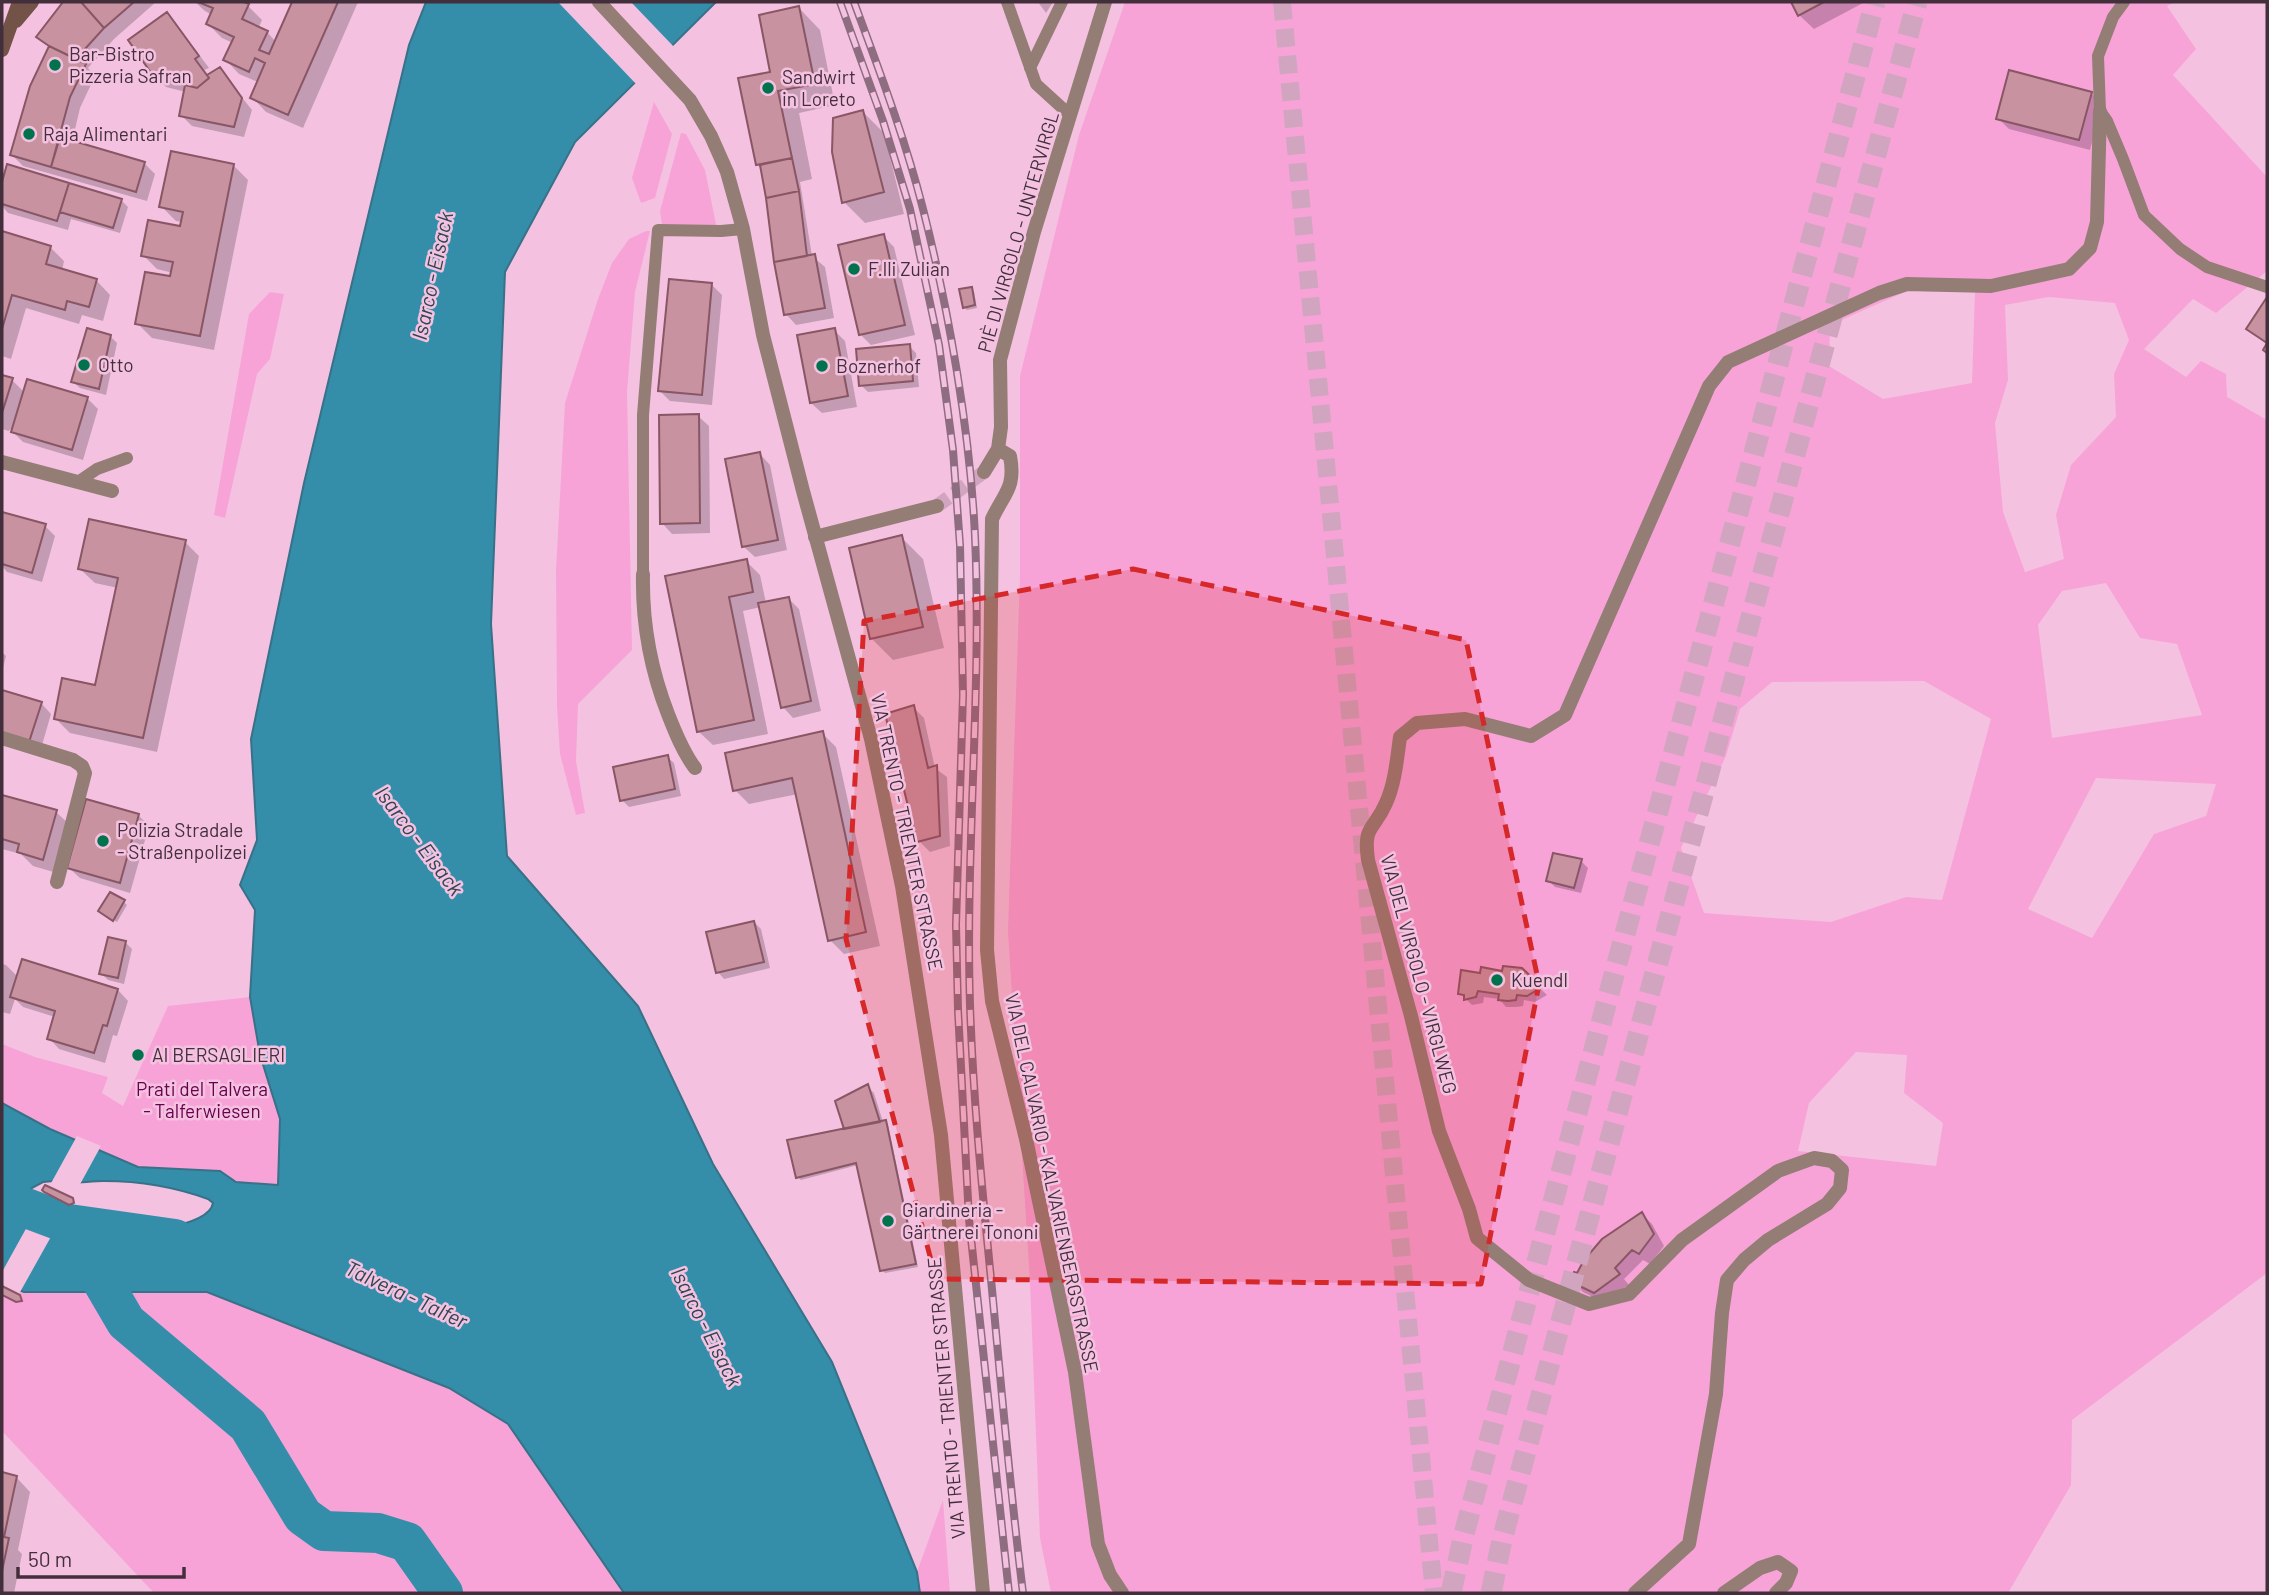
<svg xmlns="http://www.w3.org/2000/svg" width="2269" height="1595" viewBox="0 0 2269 1595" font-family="Barlow,sans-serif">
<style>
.green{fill:#f8a3d8;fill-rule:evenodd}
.water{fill:#348da9;stroke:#387188;stroke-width:2;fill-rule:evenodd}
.pier{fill:#f4c2e0}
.shadow{fill:#0003}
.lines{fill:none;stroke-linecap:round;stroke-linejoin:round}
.river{stroke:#348da9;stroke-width:40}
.building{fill:#c992a0;stroke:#885664;stroke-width:2}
.minor-tunnel{stroke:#d1a5bf;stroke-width:14;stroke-dasharray:14 7;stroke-linecap:butt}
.primary-tunnel{stroke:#d1a5bf;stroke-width:18;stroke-dasharray:18 9;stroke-linecap:butt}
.motorway-tunnel{stroke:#d1a5bf;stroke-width:21;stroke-dasharray:21 10;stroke-linecap:butt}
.service{stroke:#937d74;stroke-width:12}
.minor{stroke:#937d74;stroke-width:14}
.tertiary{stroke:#937d74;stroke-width:14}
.secondary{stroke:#735347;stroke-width:14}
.rail-casing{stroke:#8e6d81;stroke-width:8}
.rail{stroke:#f4c2e0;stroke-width:5;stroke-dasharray:16;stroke-linecap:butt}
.marked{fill:#d62828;fill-opacity:0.2;stroke:#d62828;stroke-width:5;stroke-dasharray:14 9;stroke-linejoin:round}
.poi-dot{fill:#00734d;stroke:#f4c2e0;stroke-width:2.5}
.labels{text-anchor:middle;stroke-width:5;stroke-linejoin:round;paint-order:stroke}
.poi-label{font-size:19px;fill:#432f3b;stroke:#f4c2e0;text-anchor:start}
.street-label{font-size:19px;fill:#432f3b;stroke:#f4c2e0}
.park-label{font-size:19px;fill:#66014d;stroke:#f4c2e0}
.water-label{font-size:21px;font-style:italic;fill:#2c4751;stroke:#f4c2e0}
</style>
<rect width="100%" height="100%" fill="#f4c2e0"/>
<path class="green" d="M1125,2H2175L2167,6L2196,49L2173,75L2267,177V271L2216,313L2193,299L2144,349L2186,377L2201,361L2226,374L2227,397L2267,420V1273L2072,1420L2071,1485L2008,1593H1051L1040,1538L1030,1282L1008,931L1020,575V376L1079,135ZM1907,291L1975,292L1972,383L1883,399L1829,366L1830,325ZM2049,297L2115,303L2129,340L2114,374L2116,417L2071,465L2056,515L2064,559L2025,572L2003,512L1995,423L2008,380L2005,305ZM2106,583L2140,638L2177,644L2202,715L2052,738L2038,625L2062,591ZM1924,681L1991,719L1942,900L1906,897L1831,922L1704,913L1681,848L1726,756L1740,709L1772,682ZM2096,778L2216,784L2206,816L2154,834L2092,938L2028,909ZM1856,1052L1907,1055L1904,1093L1943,1123L1936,1166L1798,1151L1809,1103Z
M654,102L672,134L655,198L641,203L632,178Z
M681,133L686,134L705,170L717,229L662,225L660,211Z
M646,231H650L635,292L627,392L632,650L578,704L576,761L585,813L576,815L560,754L557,706L556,570L565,403L598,299L612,263L629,239Z
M270,292L284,294L270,359L257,374L225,518L214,515L249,314Z
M250,997L260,1055L280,1119L278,1186L236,1182L220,1171L138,1167L50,1129L2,1103V1044L35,1057L108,1077L102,1093L123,1106L168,1006Z
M2,1284L24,1292H207L449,1388L508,1424L624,1593H154L2,1431Z
M943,1500L950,1593H920L917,1572Z"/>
<path class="water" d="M426,2H716L575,142L505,272L491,624L507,856L638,1006L713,1164L832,1362L917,1572L920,1593H624L508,1424L449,1388L207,1292H24L2,1284V1103L50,1129L138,1167L220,1171L236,1182L278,1185L280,1119L260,1055L250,997L255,910L240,885L257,840L251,739L304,483L409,45ZM54,1181C72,1185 86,1181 104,1181C140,1181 175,1187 208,1199L213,1203C209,1228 126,1235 104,1233C95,1232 84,1222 75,1218L63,1222L30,1208L27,1204L28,1190L43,1182Z"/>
<path class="pier" d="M558,2H631L675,48L637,85Z
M77,1136L101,1146L78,1188L50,1185Z
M38,1207L62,1217L19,1294L2,1288V1272Z"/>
<path class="shadow" d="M66,2H156L114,39L88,68L95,76L80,108L72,142L144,163L155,174L147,201L23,166L12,155L50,48L38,37Z
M195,2H239L248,6L262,20L258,29L267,32L276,42L294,2H358L303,128L266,112L252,97L258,82L239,74L225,59L233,43L222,38L208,24L212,15L205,11Z
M1038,2H1053L1046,13Z
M1793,2H1865L1814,29L1799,15Z
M799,8L820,30L835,105L799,113L812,179L800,182L812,256L825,267L834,318L796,325L786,314L762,169L757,165L772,73Z
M167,14L177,25L209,68L204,70L209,76L220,70L252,110L244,137L192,126L181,115L186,92L166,87L155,75Z
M2091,93L2102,104L2090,150L2009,129L1998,118Z
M863,112L884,133L904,214L865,223L844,202Z
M233,165L248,180L214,350L152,338L137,323L172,279L173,273L157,269L143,255L182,229L183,222L176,221L161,206Z
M8,166L121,200L128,207L120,233L71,219L68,230L8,213L2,206V188Z
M2,233L50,247L64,261L62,271L96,280L110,295L103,321L82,315L79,324L26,308L11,359L2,356Z
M883,236L894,247L915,335L871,345L860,334Z
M712,285L722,295L712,405L670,401L660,391Z
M971,289L974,291L977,308L967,310L964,307Z
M2267,300V345L2249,329Z
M834,330L845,341L857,407L822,413L811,403Z
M110,336L117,343L106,395L80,388L73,382Z
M909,346L916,353L919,387L868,392L861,385Z
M2,377L12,380L25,393L87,398L98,409L83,460L23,442L10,429L9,431L2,429Z
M698,416L709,426L710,533L672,534L662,523Z
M760,454L770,465L787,550L755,557L744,547Z
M2,513L45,526L55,536L42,582L7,572L2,566Z
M901,537L923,559L944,648L893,660L872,639L851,549Z
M185,542L199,556L157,752L70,733L56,719L96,687L118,588L95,583L80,569Z
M746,561L760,575L766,603L788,598L799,609L821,711L793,718L783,707L761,607L743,611L768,734L713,745L698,731L667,577Z
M2,652L6,656L2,672Z
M2,692L41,703L51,714L40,752L2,740Z
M913,707L924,718L935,768L947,777L950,846L930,852L919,841Z
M822,733L836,747L880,946L844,954L830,940L798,794L749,804L735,790Z
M667,757L674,763L681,796L629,807L622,800Z
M2,796L56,812L71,826L57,873L33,866L21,854L2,849Z
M138,815L149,826L130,893L80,878L69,868Z
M1581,861L1588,868L1581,893L1555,887L1548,880Z
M124,902L127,905L117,922L103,914Z
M754,922L761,929L770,968L724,979L718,972Z
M125,942L132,949L124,984L108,980L101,973Z
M2,964L6,965L18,977L118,990L128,1001L117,1036L113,1035L105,1063L59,1049L49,1038L55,1017L23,1007L15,999L10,1014L2,1012Z
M1521,970L1547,995L1535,1002L1524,1000L1523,1006L1516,1007H1506L1499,999L1484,997L1483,1003L1472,1005L1460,993L1481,975Z
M867,1086L874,1093L883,1122L888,1125L918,1267L885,1273L882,1270L858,1165L801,1180L798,1177L847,1130Z
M1642,1214L1652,1224L1664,1246L1650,1264L1643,1260L1624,1279L1629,1285L1605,1303L1583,1292L1573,1281Z
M2,1474L16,1477L30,1492L18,1550L22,1554L14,1593H2Z"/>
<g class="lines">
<path class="river" d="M2,1199L69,1224L175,1239
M81,1245L126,1322L248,1425L303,1516L324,1531L378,1533L407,1542L443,1593"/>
</g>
<path class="building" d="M63,2H81L104,28L76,59L49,46L36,37Z
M81,2H134L104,28Z
M198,2H244L249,4L242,19L268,31L259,50L269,54L292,2H338L288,115L250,98L265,63L255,58L249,72L223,60L234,37L206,24L213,8Z
M1791,2H1824L1798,16Z
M799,6L815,84L778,91L792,158L756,165L738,78L770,72L759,15Z
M167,12L199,56L195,59L209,78L197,88L154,77L128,40Z
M49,46L86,64L70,97L51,167L10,155L30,86Z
M220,67L242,98L234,127L179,116L185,85L197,88L209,78L207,75Z
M2009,70L2092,92L2079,140L1996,119Z
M863,110L884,192L842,203L832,152L833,118Z
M60,137L145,162L136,192L51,167Z
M171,151L234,164L200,336L135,324L145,272L170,276L173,262L141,256L148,220L180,226L183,212L159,207Z
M792,158L799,191L766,198L760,165Z
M7,164L69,183L57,221L2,204V182Z
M69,183L122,199L113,228L60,212Z
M799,191L807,256L774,262L766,198Z
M2,231L51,246L46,264L97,279L89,307L67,301L65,310L12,295L2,329Z
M884,234L905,325L859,335L838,245Z
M815,254L825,308L784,315L774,262Z
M669,279L712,283L702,395L658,391Z
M972,287L975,305L963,308L959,289Z
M2267,297V353L2263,350L2267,343L2246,329Z
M87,328L111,335L99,389L71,382Z
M835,328L848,396L810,403L797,335Z
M910,344L913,381L859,386L856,349Z
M2,375L13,378L2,413Z
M27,379L88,397L72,450L11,432Z
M699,414L700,523L660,524L659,415Z
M760,452L778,540L742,547L725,459Z
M2,512L46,524L32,573L2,564Z
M89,519L186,540L143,738L54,719L62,678L95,685L118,578L78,569Z
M902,535L923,627L870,639L849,548Z
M747,559L753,592L729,597L754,720L697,732L665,576Z
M789,597L811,701L781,708L758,603Z
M2,690L42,702L29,742L2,734Z
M914,705L928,768L937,765L940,836L917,842L885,714Z
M823,731L866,932L828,941L792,778L733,791L725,753Z
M668,755L675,789L620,801L613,767Z
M2,795L57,810L43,860L17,852L19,844L2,839Z
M86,799L139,814L120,883L67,868Z
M1553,853L1582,859L1574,888L1546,881Z
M110,892L125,900L113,921L98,911Z
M754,921L764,962L716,973L706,932Z
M108,937L126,941L118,978L99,974Z
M22,959L118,989L107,1026L103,1025L94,1053L47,1039L55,1011L10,997Z
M1503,966L1522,968L1542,987L1527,996L1517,995L1516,1000L1508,1001L1498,1000L1499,994L1478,991L1476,997L1464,1000V995L1458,994L1461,970L1480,973L1481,967L1502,971Z
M868,1084L880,1122L844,1129L835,1101Z
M886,1120L916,1264L880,1271L856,1163L796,1178L787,1140Z
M45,1185L73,1198L74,1203L69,1205L44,1192L42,1190Z
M1642,1212L1654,1234L1639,1254L1632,1250L1615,1268L1620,1274L1594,1293L1571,1282L1574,1272L1577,1273L1584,1260L1602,1239Z
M2,1286L20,1295L22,1301L16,1302L2,1295Z
M2,1472L17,1476L4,1537L9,1538L2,1571Z"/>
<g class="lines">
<path class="minor-tunnel" d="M937,506L984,472"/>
<path class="primary-tunnel" d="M1282,2L1434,1593"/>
<path class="motorway-tunnel" d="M1451,1593L1464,1534L1875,2
M1491,1593L1502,1540L1917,2"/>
<path class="service" d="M1007,2L1036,84L1070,115
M2124,2L2113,17L2098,56L2100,111L2107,121L2123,159L2144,215L2180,249L2207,267L2267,287
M1030,68L1062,2
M78,482L97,469L127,458
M643,574V415L658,230L721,231L743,229"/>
<path class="minor" d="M998,449L1010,456C1016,488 1004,493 992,519L987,950L992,1001L1026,1139L1075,1372L1098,1544L1110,1575L1122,1593
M2,462L112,491
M984,472L998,449L1001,427L1000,360L1034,232L1105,2
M815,537L937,506
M643,574C642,623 650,668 668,714C675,732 683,752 695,768
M2,738L73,760L82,766L85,773L57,882
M1635,1593L1689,1544L1716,1394L1722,1313L1727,1280L1744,1260L1768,1240L1827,1204L1840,1188L1842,1170L1832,1161L1814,1158L1778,1171L1682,1240L1629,1294L1589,1304L1529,1280L1477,1238L1469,1209L1439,1131L1411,1016L1368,860C1363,824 1374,831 1386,803C1395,783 1397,759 1400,737L1417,723L1465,719L1531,736L1565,715L1709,386L1728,362L1879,293L1907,284L1991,286L2069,269L2090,248L2097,222L2100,111
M1724,1593L1760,1568L1778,1562L1791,1571L1786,1583L1776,1593"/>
<path class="tertiary" d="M599,2L690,100L711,136L727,172L743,229L763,335L803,491L871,739L902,886L941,1135L983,1593"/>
<path class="secondary" d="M16,21L32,2
M2,50L19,2"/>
<g class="rail-casing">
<path id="rail" d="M840,2L883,121L910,209L939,345L953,450L960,545L963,695L956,925L958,1010L969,1219L1009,1593
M854,2C879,70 905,138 923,209C949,311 970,431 975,536C982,693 965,849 970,1005C973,1097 982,1188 991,1279C1001,1384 1010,1489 1023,1593"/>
</g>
<use href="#rail" class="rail"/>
</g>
<path class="marked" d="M1133,569L1466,640L1539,984L1481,1284L936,1279L846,939L864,621Z"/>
<g class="poi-dot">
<circle cx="55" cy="65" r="7"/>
<circle cx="768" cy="88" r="7"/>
<circle cx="29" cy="134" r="7"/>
<circle cx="854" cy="269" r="7"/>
<circle cx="84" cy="365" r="7"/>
<circle cx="822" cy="366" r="7"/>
<circle cx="103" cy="841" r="7"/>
<circle cx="1497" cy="980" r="7"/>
<circle cx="138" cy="1055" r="7"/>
<circle cx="888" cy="1221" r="7"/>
</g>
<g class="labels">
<g class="poi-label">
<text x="69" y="61">Bar-Bistro<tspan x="69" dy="22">Pizzeria Safran</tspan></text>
<text x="782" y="84">Sandwirt<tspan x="782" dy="22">in Loreto</tspan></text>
<text x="43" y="141">Raja Alimentari</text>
<text x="868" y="276">F.lli Zulian</text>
<text x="98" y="372">Otto</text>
<text x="836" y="373">Boznerhof</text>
<text x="117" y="837">Polizia Stradale<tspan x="117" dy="22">- Straßenpolizei</tspan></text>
<text x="1511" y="987">Kuendl</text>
<text x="152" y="1062">AI BERSAGLIERI</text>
<text x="902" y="1217">Giardineria -<tspan x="902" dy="22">Gärtnerei Tononi</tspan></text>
</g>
<g class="street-label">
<text transform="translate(1018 232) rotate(-74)" y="7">PIÈ DI VIRGOLO - UNTERVIRGL</text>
<text transform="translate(907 832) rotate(78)" y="7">VIA TRENTO - TRIENTER STRASSE</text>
<text transform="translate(1419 974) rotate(75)" y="7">VIA DEL VIRGOLO - VIRGLWEG</text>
<text transform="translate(1052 1183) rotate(78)" y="7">VIA DEL CALVARIO - KALVARIENBERGSTRASSE</text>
<text transform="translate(946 1398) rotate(-95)" y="7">VIA TRENTO - TRIENTER STRASSE</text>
</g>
<g class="park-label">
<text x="202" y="1096">Prati del Talvera<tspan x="202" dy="22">- Talferwiesen</tspan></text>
</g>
<g class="water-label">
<text transform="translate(433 276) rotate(-78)" y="7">Isarco - Eisack</text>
<text transform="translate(419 841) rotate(53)" y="7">Isarco - Eisack</text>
<text transform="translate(406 1295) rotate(25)" y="7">Talvera - Talfer</text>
<text transform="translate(706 1327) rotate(63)" y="7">Isarco - Eisack</text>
</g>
</g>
<rect width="2269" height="1595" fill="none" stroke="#432f3b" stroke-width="7"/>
<path d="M18 1567v10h166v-10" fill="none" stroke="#432f3b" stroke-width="3.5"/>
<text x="28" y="1567" font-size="21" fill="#432f3b" stroke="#f4c2e0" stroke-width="5" paint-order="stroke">50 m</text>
</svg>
